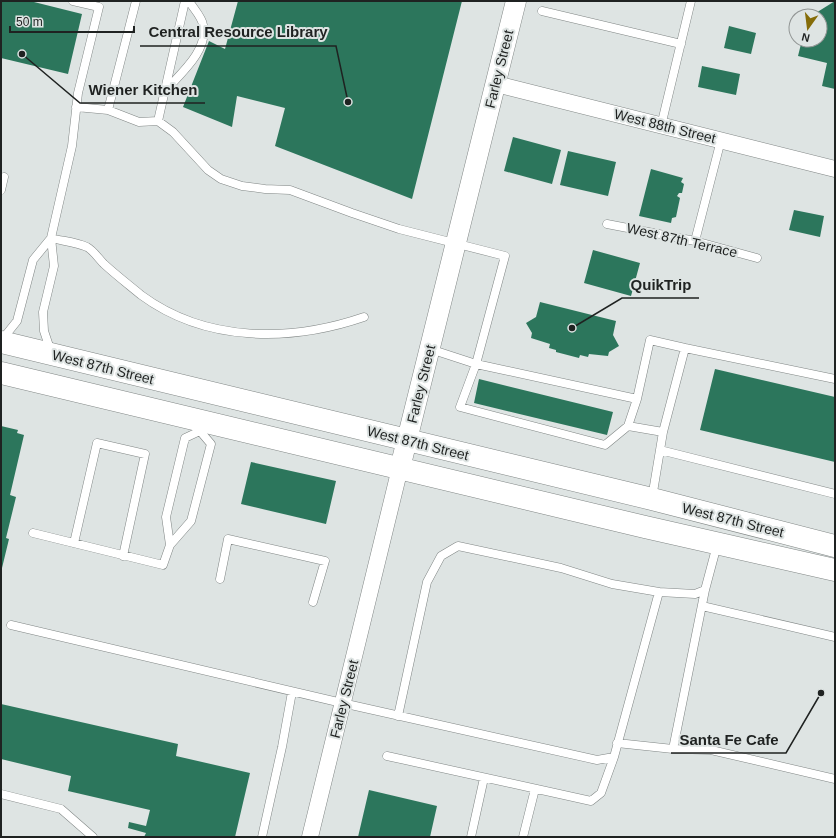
<svg xmlns="http://www.w3.org/2000/svg" width="836" height="838" viewBox="0 0 836 838" font-family="Helvetica,sans-serif">
<style>
.building{fill:#2c765c}
.lines{fill:none;stroke-linecap:round;stroke-linejoin:round}
.service-casing{stroke:#808685;stroke-width:9}
.minor-casing{stroke:#808685;stroke-width:17}
.tertiary-casing{stroke:#808685;stroke-width:21}
.secondary-casing{stroke:#808685;stroke-width:23}
.service{stroke:#fff;stroke-width:8}
.minor{stroke:#fff;stroke-width:16}
.tertiary{stroke:#fff;stroke-width:20}
.secondary{stroke:#fff;stroke-width:22}
.labels{text-anchor:middle;stroke-width:4;stroke-linejoin:round;paint-order:stroke}
.street-label{font-size:14px;fill:#1f2221;stroke:#dee4e3}
.leader{fill:none;stroke:#1f2221;stroke-width:1.5}
.callout-dot{fill:#1f2221;stroke:#dee4e3;stroke-width:1.5}
.callout-label{font-size:15px;text-anchor:middle;font-weight:bold;fill:#1f2221;stroke:#dee4e3;stroke-width:4;stroke-linejoin:round;paint-order:stroke}
</style>
<rect width="100%" height="100%" fill="#dee4e3"/>
<path class="building" d="M1,1H30L82,14L68,74L1,58Z
M238,1H462L412,199L275,146L285,108L237,96L232,127L183,107L209,41L225,49Z
M835,1V89L822,86L827,63L798,56L802,40H820V16H811Z
M729,26L756,33L751,54L724,48Z
M702,66L740,74L736,95L698,87Z
M513,137L561,150L552,184L504,171Z
M568,151L616,162L608,196L560,185Z
M651,169L683,178L681,182L684,184L682,193H679L677,196L680,198L676,217L672,218L671,223L639,216Z
M794,210L824,216L820,237L789,230Z
M593,250L640,263L631,296L584,283Z
M540,302L616,321L613,335L619,346L609,352L608,356L589,354L588,357L580,355L579,358L556,352V350L549,348L550,344L531,338L532,333L526,323L536,317Z
M715,369L835,397V462L700,430Z
M479,379L613,412L607,435L474,403Z
M1,426L18,430L17,433L24,435L10,495L16,497L6,538L9,539L2,568Z
M251,462L336,481L326,524L241,504Z
M1,704L178,744L176,756L250,773L235,837H144L146,833L128,828L129,822L146,826L150,810L68,791L71,776L1,759Z
M369,790L437,806L430,837H358Z"/>
<g class="lines">
<g class="service-casing">
<path id="service" d="M542,11L681,44
M166,90C180,74 209,50 203,25C202,17 193,8 189,1
M76,107L108,110L139,122L158,121L173,132L208,170L221,179L242,186L265,189L290,190L352,213L399,229L505,256L476,364L637,399L628,426
M108,110L136,1
M158,121L185,1
M661,126L691,1
M1,190L4,177
M607,224L695,241L757,258
M51,238C62,241 76,242 87,247C93,250 99,259 104,264C116,275 129,285 141,295C206,343 291,342 364,317
M695,241L721,140
M1,341L17,321L33,260L51,238
M430,349L476,364L460,407L605,445L628,426L663,432L652,498
M51,352L44,331L43,312L54,266L51,238L72,146L78,93L99,7L73,1
M637,399L650,340L685,348
M663,432L685,348L835,379
M660,450L835,494
M33,533L163,565L170,545L191,521L211,444L200,431
M74,543L97,443L145,454L123,556
M170,545L166,517L185,438L200,431
M220,579L228,539L325,561L313,602
M702,606L835,637
M11,625L342,703L597,760L614,757L659,592L695,594L705,590L717,545
M398,716L427,582L441,556L458,546L561,568L612,584L659,592
M617,743L673,749L705,590
M673,749L711,750L835,779
M387,756L591,801L601,793L614,757
M1,794L61,809L93,837
M262,837L282,747L292,692
M471,837L484,778
M523,837L535,789"/>
</g>
<g class="minor-casing">
<path id="minor" d="M496,84L835,169
M310,837L400,468"/>
</g>
<g class="tertiary-casing">
<path id="tertiary" d="M400,468L516,1"/>
</g>
<g class="secondary-casing">
<path id="secondary" d="M1,342L652,499L835,546
M1,373L645,527L835,570"/>
</g>
<use href="#service" class="service"/>
<use href="#minor" class="minor"/>
<use href="#tertiary" class="tertiary"/>
<use href="#secondary" class="secondary"/>
</g>
<g class="labels">
<g class="street-label">
<text transform="translate(499 69) rotate(-76)" y="5">Farley Street</text>
<text transform="translate(665 126) rotate(14)" y="5">West 88th Street</text>
<text transform="translate(682 240) rotate(13)" y="5">West 87th Terrace</text>
<text transform="translate(103 367) rotate(14)" y="5">West 87th Street</text>
<text transform="translate(421 384) rotate(-76)" y="5">Farley Street</text>
<text transform="translate(418 443) rotate(14)" y="5">West 87th Street</text>
<text transform="translate(733 520) rotate(14)" y="5">West 87th Street</text>
<text transform="translate(344 699) rotate(-76)" y="5">Farley Street</text>
</g>
</g>
<path class="leader" d="M348 102L336 46H140M22 54L80 103H205M572 328L622 298H699M821 693L786 753H671"/>
<g class="callout-dot">
<circle cx="348" cy="102" r="4"/>
<circle cx="22" cy="54" r="4"/>
<circle cx="572" cy="328" r="4"/>
<circle cx="821" cy="693" r="4"/>
</g>
<g class="callout-label">
<text x="238" y="37">Central Resource Library</text>
<text x="143" y="95">Wiener Kitchen</text>
<text x="661" y="290">QuikTrip</text>
<text x="729" y="745">Santa Fe Cafe</text>
</g>
<rect width="836" height="838" fill="none" stroke="#1f2221" stroke-width="4"/>
<g transform="translate(808 28) rotate(194)"><circle r="19" fill="#dee4e3" stroke="#929695"/>
<path d="M0-3L7 15L0 10L-7 15Z" fill="#856c08"/>
<text y="-6" font-size="11" font-weight="bold" text-anchor="middle" fill="#1f2221">N</text>
</g>
<path d="M10 26v6h124v-6" fill="none" stroke="#1f2221" stroke-width="2"/>
<text x="16" y="26" font-size="12" fill="#1f2221" stroke="#dee4e3" stroke-width="3" paint-order="stroke">50 m</text>
</svg>
